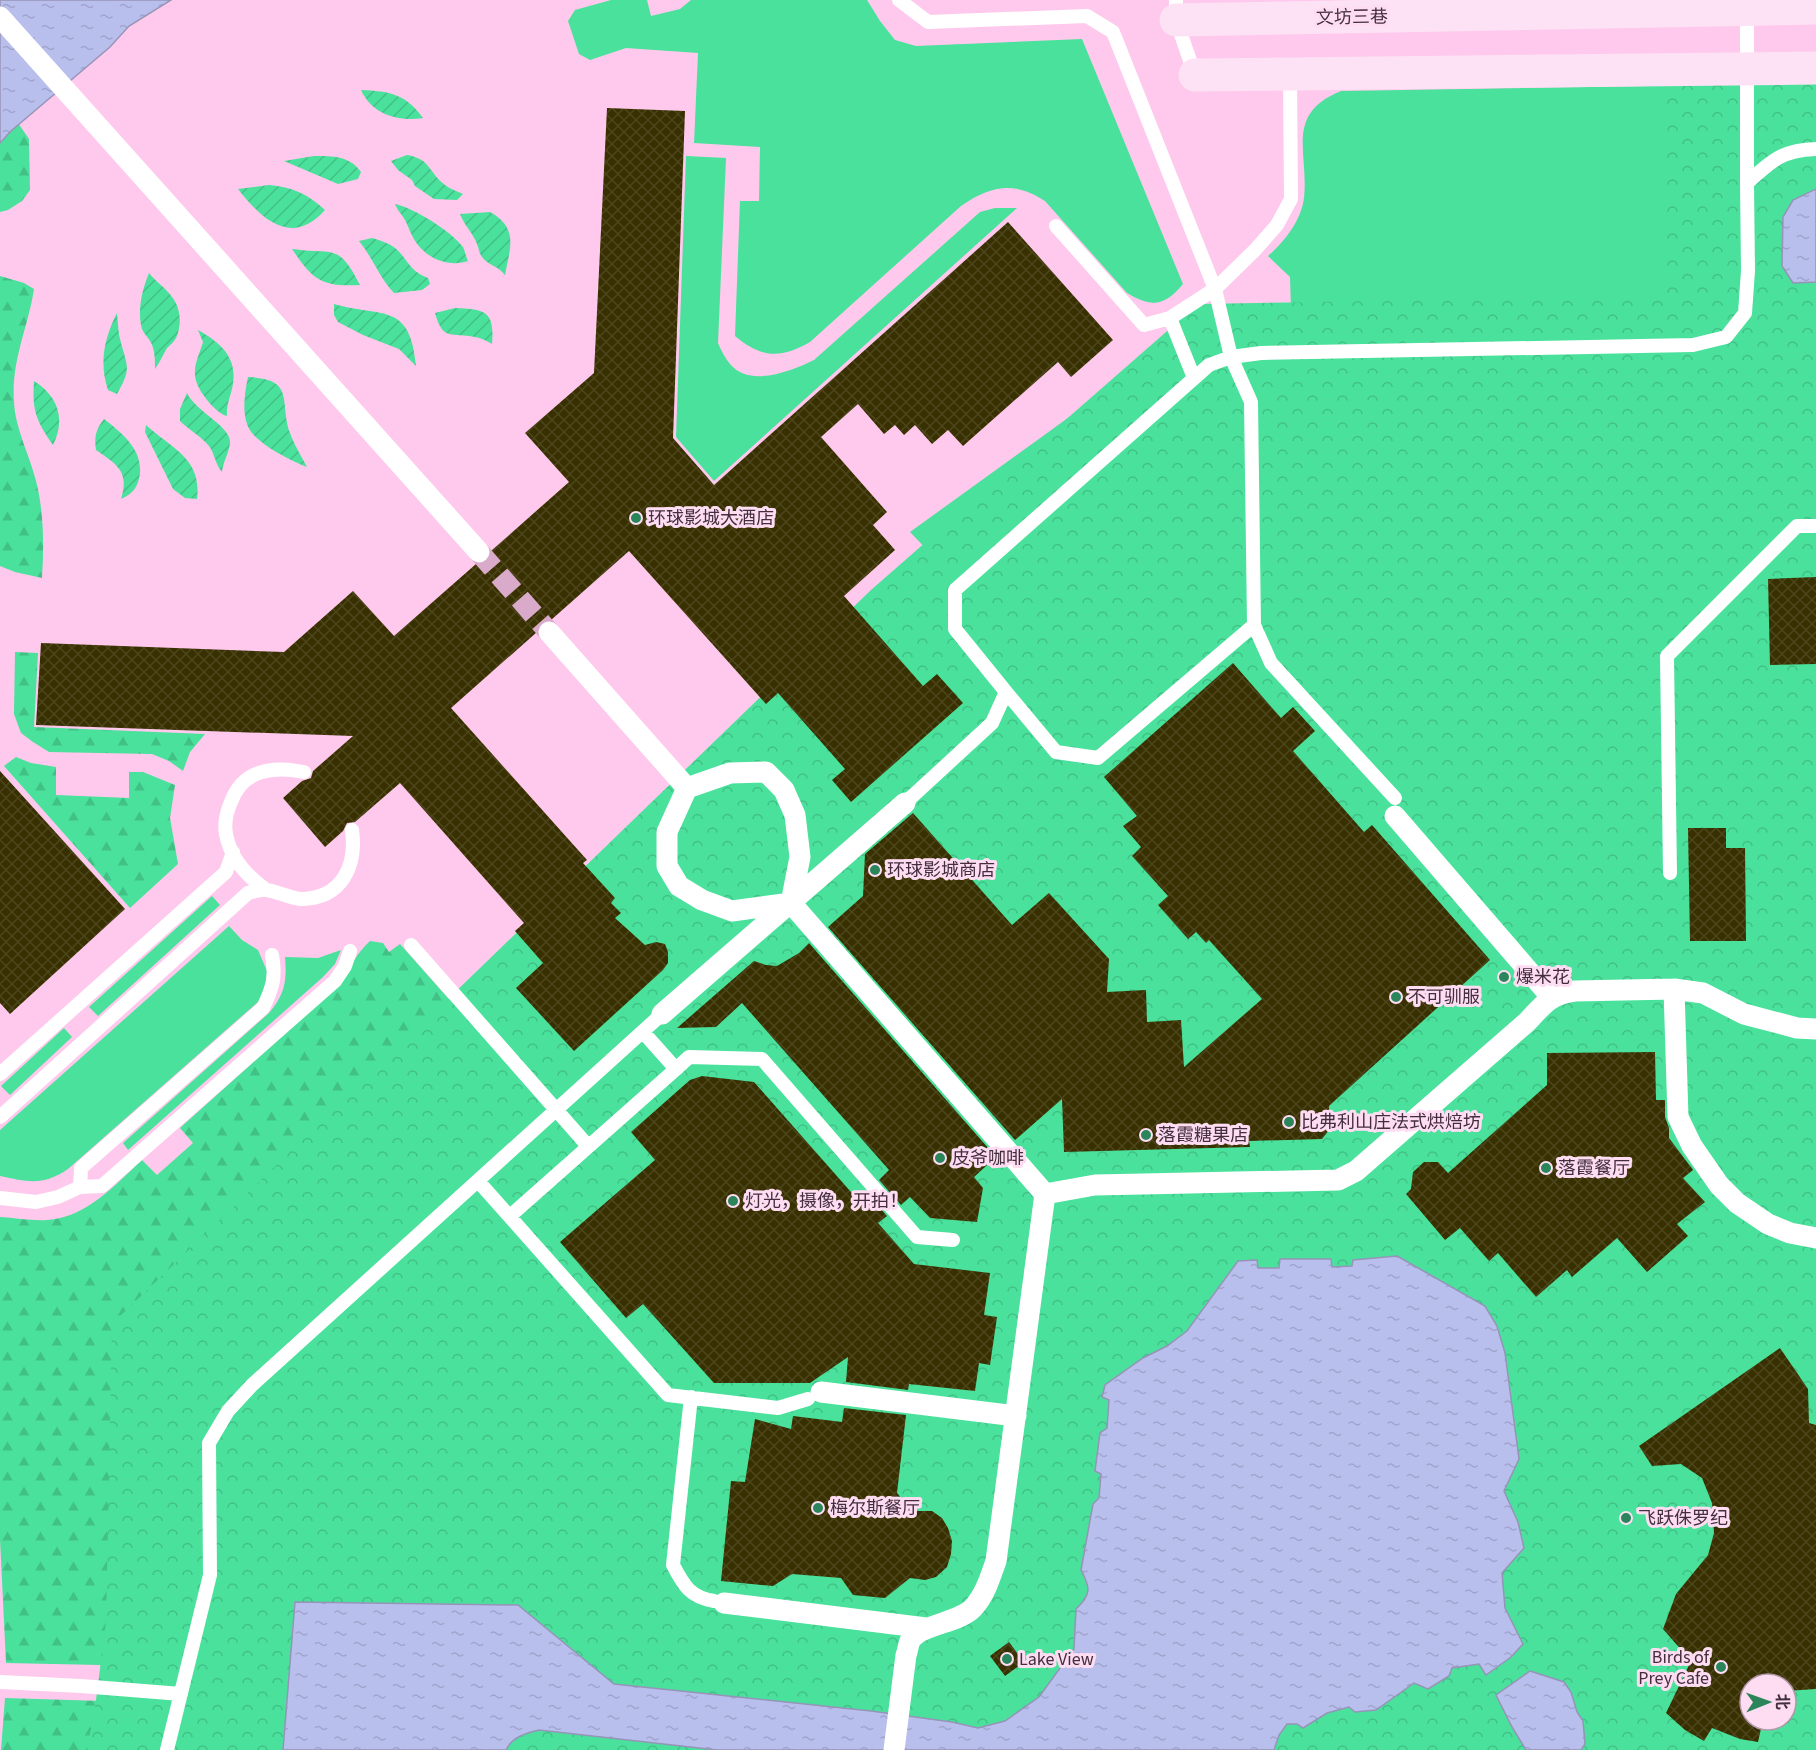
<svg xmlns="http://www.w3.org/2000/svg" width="1816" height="1750" viewBox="0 0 1816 1750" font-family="'Source Sans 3','Noto Sans SC',sans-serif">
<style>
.grass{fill:#49e19b}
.forest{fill:url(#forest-firs)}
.park{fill:url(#park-crowns);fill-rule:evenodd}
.garden{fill:url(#garden-furrows)}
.water{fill:url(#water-ripples);stroke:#9694b8;stroke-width:1.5}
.building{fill:url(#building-cross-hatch)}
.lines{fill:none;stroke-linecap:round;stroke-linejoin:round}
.pedestrian-tunnel{stroke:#d9aac9;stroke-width:21;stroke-dasharray:21 10;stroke-linecap:butt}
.service{stroke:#fff;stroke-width:14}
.pedestrian{stroke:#fff;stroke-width:21}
.secondary{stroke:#fde2f5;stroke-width:33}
.poi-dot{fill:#2a855b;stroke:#feddf3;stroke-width:2}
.labels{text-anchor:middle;stroke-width:6;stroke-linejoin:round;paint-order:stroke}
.street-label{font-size:18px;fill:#432e3c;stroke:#feddf3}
.poi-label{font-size:18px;fill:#432e3c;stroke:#feddf3;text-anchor:start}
</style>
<defs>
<pattern id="forest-firs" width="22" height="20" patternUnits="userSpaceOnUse" patternTransform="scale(1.5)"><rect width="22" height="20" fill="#49e19b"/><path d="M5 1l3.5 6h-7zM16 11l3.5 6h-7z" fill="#41c186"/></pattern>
<pattern id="park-crowns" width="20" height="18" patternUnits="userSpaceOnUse" patternTransform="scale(1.5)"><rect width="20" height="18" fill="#49e19b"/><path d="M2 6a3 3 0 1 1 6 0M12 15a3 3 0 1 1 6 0" fill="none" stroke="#41c186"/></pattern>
<pattern id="garden-furrows" width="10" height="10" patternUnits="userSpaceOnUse" patternTransform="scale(1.5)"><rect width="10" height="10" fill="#49e19b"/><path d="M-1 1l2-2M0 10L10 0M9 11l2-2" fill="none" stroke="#41c186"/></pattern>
<pattern id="water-ripples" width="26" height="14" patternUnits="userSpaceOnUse" patternTransform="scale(1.5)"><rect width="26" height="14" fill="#b9bfed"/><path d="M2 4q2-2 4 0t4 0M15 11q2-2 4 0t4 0" fill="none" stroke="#a0a4cc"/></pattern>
<pattern id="building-cross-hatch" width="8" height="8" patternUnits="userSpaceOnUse" patternTransform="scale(1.5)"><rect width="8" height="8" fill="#383000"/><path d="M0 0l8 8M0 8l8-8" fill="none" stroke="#4d461d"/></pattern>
</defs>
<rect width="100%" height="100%" fill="#fec9ec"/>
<path class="grass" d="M611,0H647L651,16L680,9L691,0H867L880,21L895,40L916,46L1082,39L1183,284C1165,306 1152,308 1127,293L1045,201C1014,181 991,185 961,206L810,342C781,359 761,358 735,336L740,201H759L760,147L694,143L698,53L626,48L590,60L579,54L568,21L575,10Z
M1711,85L1724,302L1291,310L1290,277L1268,256C1285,241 1301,221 1304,198C1309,153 1284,114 1341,91Z
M686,156L726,158L718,343C721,350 725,358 730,364C750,388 791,371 814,360L980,212L995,208H1017L714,481L676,437Z
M1090,402L933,556L910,532Z
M212,896L220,905L98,1016L89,1007Z
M229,926L242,940L258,950L267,971L266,987L259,1001L68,1169C43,1186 28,1182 0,1176V1130Z
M341,950L335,964L323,977L128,1150L123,1143L269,1013C285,994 287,981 285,957L318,958Z
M64,1028L72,1037L10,1095L1,1086Z"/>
<path class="forest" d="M18,123L29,139L30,190L22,201L8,210L0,212V140Z
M0,276L24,283L34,289C28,328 11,361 14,402C15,428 30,456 36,481C44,512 44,546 42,578L15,572L0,566Z
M15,652L38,653L34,727L205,734L190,752L183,771L169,761L152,754L49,752L33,742L21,733L14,714Z
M16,757L31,763L56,767V795L129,798V772H143L175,785L170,818L178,864L130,908L4,766Z
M370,941L383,943L389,952L400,944L495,1051L148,1666L6,1663L0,1539V1217C16,1218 32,1221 47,1220C86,1218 116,1184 142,1160L157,1175L193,1143L180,1128L335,989C347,974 356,953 370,941Z
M5,1698L135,1702L136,1750H1Z"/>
<path class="park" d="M1666,73H1816V1750H86L94,1716L106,1621L112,1324L871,590L1198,304L1665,296ZM1750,1684H1786V1720H1750Z"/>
<path class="garden" d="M361,90C389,91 406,94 423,118C397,122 372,114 361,90Z
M407,155C431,159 428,172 445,185C450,189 457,191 463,194L457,200L434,199L415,186L412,180L398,170L391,161Z
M314,156C333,156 350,156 361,172L358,179L338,184L284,161Z
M269,185C292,187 308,194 325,210C292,247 262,220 238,189Z
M395,204C414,208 451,231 463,247C465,251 466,257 468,261C450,267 430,260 418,245C413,239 410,231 407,224C404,216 398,212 395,204Z
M490,212C519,228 510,248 505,275C497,265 489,266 482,257C479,253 479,249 477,244C473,233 464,225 460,214Z
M372,238C379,240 389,243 395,248C409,260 408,270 428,278L430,284L422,290L394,293C379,277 373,258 359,241Z
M292,249C334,255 338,242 360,285C321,287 313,280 292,249Z
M149,273C156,282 166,288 172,297C181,308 182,325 176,338C174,342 170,345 167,348C163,355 160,362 155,369C155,359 155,349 150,341C148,337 144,334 142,329C137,311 142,290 149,273Z
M334,304C382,318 410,301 416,366L399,349L363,335L338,322L334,315Z
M455,308C485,309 495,311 492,344C487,341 481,338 475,337C452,332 443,342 435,313Z
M117,313C118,323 118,333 121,343C128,368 131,369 117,394L108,390C99,363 104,339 117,313Z
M198,330C219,342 237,356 233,383C232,394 226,403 227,416C215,413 195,388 195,375C194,363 200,353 203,342Z
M248,377C296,379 279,401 290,433C294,444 301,456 307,467C290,460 252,442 247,424C242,410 245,391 248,377Z
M34,381C58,396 66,419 53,445C36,420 32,411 34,381Z
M187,393C196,412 232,427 230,443C229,453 223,462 222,472C215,464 215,454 209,446C201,436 189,430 180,421V409Z
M104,419C122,433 142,449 140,473C138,487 134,493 121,499C130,471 116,464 96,450C94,437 96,429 104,419Z
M146,425C172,449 202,458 197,499L185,498L173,489L145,432Z"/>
<path class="water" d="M0,0H171L129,26L110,47L11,131L0,143Z
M1816,189V282L1793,283L1782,266L1783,217L1793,200Z
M1397,1256L1485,1306L1497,1326L1505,1353L1519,1459L1504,1491L1518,1522L1524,1548L1502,1573L1505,1608L1523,1644L1511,1657L1486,1675L1479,1664L1452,1668L1449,1676L1428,1689L1414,1683L1376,1710L1355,1712L1349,1707L1327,1713L1303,1728L1297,1724H1287L1279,1735L1274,1750H717L539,1730C526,1733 512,1737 506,1750H283L295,1602L518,1605L614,1684L871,1711L952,1722L978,1728L1005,1721L1039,1697L1074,1649L1076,1609C1091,1595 1091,1588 1081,1570L1093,1504L1099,1498L1101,1474L1095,1471L1100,1433L1107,1428L1109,1400L1102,1397L1105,1385L1143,1358L1167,1346L1187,1331L1238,1261L1257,1260L1258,1268H1279L1280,1259H1331L1332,1267L1352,1266L1353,1260Z
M1530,1671L1564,1682L1571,1692L1577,1712L1583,1721L1585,1744L1581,1750H1526L1512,1727L1496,1695Z"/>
<path class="building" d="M607,108L685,111L673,438L714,485L1008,222L1113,340L1071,377L1058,362L963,446L948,430L932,444L915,425L904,435L895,425L884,434L858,404L821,437L887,512L873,525L895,550L844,596L923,686L937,674L963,703L851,802L832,780L845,769L778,693L766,704L629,551L551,620L540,623L537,632L451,708L587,860L583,863L615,898L611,903L621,913L615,918L645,945L656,942L665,944L668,952V963L663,970L574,1051L516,988L543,963L515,931L524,923L400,783L355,822L347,823L343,831L325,847L283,798L302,781L311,778L313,771L353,736L36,725L41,643L284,652L353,591L394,636L476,564L487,562L491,556V551L569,482L525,433L594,373Z
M1816,577V664L1770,665L1768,579Z
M1233,663L1281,718L1293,707L1315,731L1293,751L1364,832L1372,825L1490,960L1329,1106L1330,1129L1322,1139L1249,1141L1250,1147L1064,1152L1062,1099L1015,1140L828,927L863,896L865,854L913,813L1012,925L1049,893L1109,959L1107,992L1146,990L1147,1022L1181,1020L1184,1067L1262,999L1209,940L1206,943L1196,932L1188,939L1158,905L1168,896L1132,856L1141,847L1123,826L1137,816L1104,777Z
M0,771L125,909L10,1014L0,1003Z
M1688,828H1726V848H1745L1746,941H1690Z
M809,943L996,1157L974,1177L983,1188L977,1222L930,1218L910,1197L901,1205L879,1180L889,1170L742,1003L716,1027L677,1028L754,961L766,965L777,966L799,953Z
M1655,1052L1656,1100H1665V1117L1669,1128V1138L1693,1170L1683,1178L1705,1202L1677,1224L1688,1236L1647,1272L1617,1238L1572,1277L1567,1270L1536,1297L1498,1253L1489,1261L1460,1228L1445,1240L1406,1194L1411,1189L1413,1172L1424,1162H1438L1448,1173L1547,1085V1053Z
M702,1076L754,1082L858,1200L866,1192L887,1216L878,1223L914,1264L990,1273L984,1315L997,1317L990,1365L979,1363L975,1391L909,1384L908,1390L846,1382L848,1357L810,1383H714L643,1304L626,1318L560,1242L655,1160L631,1132L690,1080Z
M1780,1348L1808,1389L1809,1423L1816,1425V1689L1786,1691V1684H1750V1720H1763L1758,1742L1740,1739L1712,1728L1704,1741L1685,1730L1666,1713L1691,1661L1663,1629L1676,1594L1708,1555L1714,1533L1712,1503L1702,1478L1681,1464L1652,1466L1639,1446Z
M844,1408L906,1415L897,1493L912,1511H932L942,1518L948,1528L952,1541L951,1554L947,1567L936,1577L925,1580L910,1578L885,1598L853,1595L841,1578L792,1574L773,1586L721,1581L731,1481L745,1482L755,1419L791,1429L793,1416L842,1422Z
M1009,1642L1024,1662L1005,1676L990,1656Z"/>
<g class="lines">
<path class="pedestrian-tunnel" d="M479,552L549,632"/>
<path class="service" d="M899,0L928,22L1087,16L1113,32L1215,289L1231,357L1251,402L1254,625L1098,758L1056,752L1006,692
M1176,0V20L1195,75
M1747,8V183
M1056,226L1144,325L1170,318L1215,289L1255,250L1277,225L1291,199L1290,74
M1170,318L1194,378
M1254,625L1271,663L1395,798
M905,803L992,723L1006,692L955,629V590L1209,365L1231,357L1261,353L1693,345L1726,337L1745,313L1748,271L1747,183C1771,161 1782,150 1816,149
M1670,873L1667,656L1797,526H1816
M265,889C247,876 230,857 226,834C224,823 227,811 231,802C243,769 273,766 304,772
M411,945L588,1146
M676,1069L689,1057L762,1059L917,1237L953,1240
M0,1074L226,872L233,852
M0,1117L248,893C254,892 261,889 266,890C278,891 290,899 302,899C342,898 357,866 352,830
M478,1181L668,1395L778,1408L808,1399
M80,1187L81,1168L263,1008C273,987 276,977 272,955
M0,1198L36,1202L58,1197L80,1187L102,1186L335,981L345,966L350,951
M510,1216L676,1069L643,1032
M691,1397L673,1565C684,1586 690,1597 714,1601
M0,1682L81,1686L181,1694
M167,1750L210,1575L209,1443L228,1411L252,1385L662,1014"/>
<path class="pedestrian" d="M0,17L479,552
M549,632L687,788L667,832V866L679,886L702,900L732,911L791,903L800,857L795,815L784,790L766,772L730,773L687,788
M1395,816L1552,998
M791,903L1045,1194L1095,1185L1338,1180L1356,1171L1527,1022C1543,1005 1550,994 1575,991L1674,989L1703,993L1744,1014L1797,1028L1816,1029
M1674,989L1678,1117L1692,1146L1719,1185L1737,1203L1768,1224L1790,1233L1816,1238
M662,1014L905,803
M821,1392L1016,1416
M724,1603L926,1628
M894,1750L906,1655C908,1651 908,1645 910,1641C920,1624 957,1624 973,1608C985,1595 990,1578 996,1561L1045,1194"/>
<path class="secondary" d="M1176,20L1816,8
M1195,75L1816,68"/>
</g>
<g class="poi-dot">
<circle cx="636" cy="518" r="6"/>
<circle cx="875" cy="870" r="6"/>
<circle cx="1504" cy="977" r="6"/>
<circle cx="1396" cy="997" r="6"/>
<circle cx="1289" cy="1122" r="6"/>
<circle cx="1146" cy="1135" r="6"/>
<circle cx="940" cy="1158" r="6"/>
<circle cx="1546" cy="1168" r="6"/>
<circle cx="733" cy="1201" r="6"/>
<circle cx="818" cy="1508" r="6"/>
<circle cx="1626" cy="1518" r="6"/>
<circle cx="1007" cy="1659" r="6"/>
<circle cx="1721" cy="1667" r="6"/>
</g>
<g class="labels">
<g class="street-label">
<text transform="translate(1352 17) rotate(-1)" y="6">文坊三巷</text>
</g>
<g class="poi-label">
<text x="648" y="524">环球影城大酒店</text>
<text x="887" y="876">环球影城商店</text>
<text x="1516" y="983">爆米花</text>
<text x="1408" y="1003">不可驯服</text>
<text x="1301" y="1128">比弗利山庄法式烘焙坊</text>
<text x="1158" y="1141">落霞糖果店</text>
<text x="952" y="1164">皮爷咖啡</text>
<text x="1558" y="1174">落霞餐厅</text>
<text x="745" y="1207">灯光，摄像，开拍！</text>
<text x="830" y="1514">梅尔斯餐厅</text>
<text x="1638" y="1524">飞跃侏罗纪</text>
<text x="1709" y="1663" text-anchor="end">Birds of<tspan x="1709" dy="21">Prey Cafe</tspan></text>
<text x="1019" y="1665">Lake View</text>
</g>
</g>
<g transform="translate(1768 1702) rotate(89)"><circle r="28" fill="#feddf3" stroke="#b397aa" stroke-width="1.5"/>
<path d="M0-4.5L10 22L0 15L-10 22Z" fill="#2a855b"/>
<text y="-9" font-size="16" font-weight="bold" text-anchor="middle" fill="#432e3c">北</text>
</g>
</svg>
